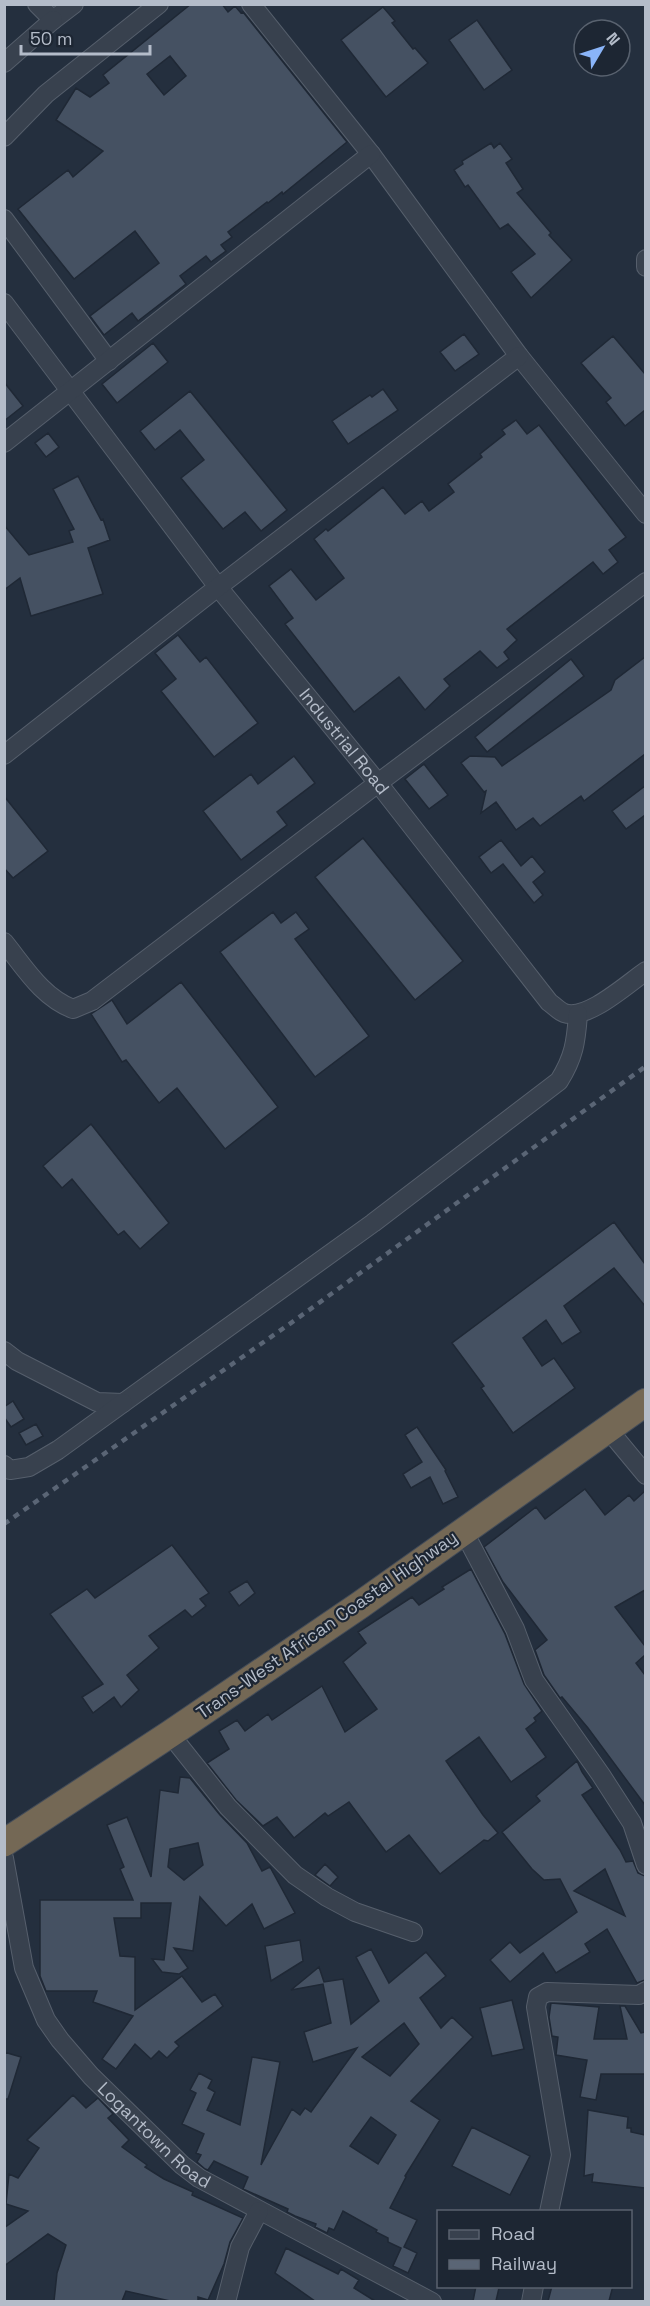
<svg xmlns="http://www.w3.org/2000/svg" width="650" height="2306" viewBox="0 0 650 2306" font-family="'Space Grotesk',sans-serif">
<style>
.building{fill:#455162;stroke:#1f2835;stroke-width:1.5;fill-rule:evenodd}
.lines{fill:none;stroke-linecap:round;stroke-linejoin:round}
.minor-casing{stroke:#565f6c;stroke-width:20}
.highway-casing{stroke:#434c59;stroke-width:29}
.minor{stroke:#38414e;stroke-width:18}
.highway{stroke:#746855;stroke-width:27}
.rail{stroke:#5a6575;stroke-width:4.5;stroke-dasharray:6 6;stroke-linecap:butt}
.labels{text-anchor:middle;stroke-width:4.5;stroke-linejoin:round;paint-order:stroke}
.street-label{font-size:18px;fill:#b4bcc9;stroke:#1d2633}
</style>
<rect width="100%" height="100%" fill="#242f3e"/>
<path class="building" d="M191,4H222L228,12L235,6L241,13L243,12L347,142L283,194L282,192L268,203L267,202L228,232L232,237L221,245L226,251L211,262L206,256L180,276L186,284L138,321L132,313L104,335L90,316L159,263L135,231L74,279L18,209L68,170L73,177L103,151L56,120L76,88L90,97L109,83L103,75ZM170,56L186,76L164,95L147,74Z
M383,7L395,21L392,23L413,49L415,48L428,63L386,97L341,40Z
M477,20L512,70L484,90L449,40Z
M491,143L494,148L500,143L512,159L506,163L523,189L517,193L551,233L549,235L572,260L531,298L511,272L535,254L508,224L500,229L468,185L465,187L454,170L463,164L462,161Z
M464,334L479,354L455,371L440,352Z
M613,336L645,374V410L625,426L606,402L611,398L581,363Z
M153,343L168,362L117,403L102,384Z
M4,382L23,406L4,421Z
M383,389L398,410L348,444L332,421L370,395L372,397Z
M190,391L287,510L261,531L245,512L223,529L181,478L204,460L180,430L155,450L140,431Z
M516,420L527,434L539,425L626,537L609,550L618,562L603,574L593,562L507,629L517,640L504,652L509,659L497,668L480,651L444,679L450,686L425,710L399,677L354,712L285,624L293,618L269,586L291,569L316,600L344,578L314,539L326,529L328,531L383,487L405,514L422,501L429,511L454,492L448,484L482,457L480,454L505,434L502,430Z
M48,433L59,447L46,457L35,443Z
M78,476L101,520L103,519L110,540L88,548L103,594L31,616L20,578L4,590V525L29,555L73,542L69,531L74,529L53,489Z
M178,635L200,662L206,657L258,723L214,757L161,691L176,679L155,653Z
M645,657V754L584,801L581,796L540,826L533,818L516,830L496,802L481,813L486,791L484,792L461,763L470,756L495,757L502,766L611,690L615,680Z
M571,659L584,676L487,752L475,737Z
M294,756L315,783L277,812L287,825L241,860L203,811L251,774L258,784Z
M424,764L448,795L429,809L405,779Z
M645,786V815L626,829L612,811Z
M4,796L48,851L13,878L4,868Z
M363,838L463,961L415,1000L315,877Z
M501,840L521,866L532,856L545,872L533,882L543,895L534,903L503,864L491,873L479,857Z
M273,912L281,923L296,912L309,929L295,939L369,1036L315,1077L220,952Z
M181,982L278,1107L225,1149L177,1088L159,1103L126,1060L122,1062L91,1014L112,1000L127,1024Z
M91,1124L169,1223L140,1249L124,1231L118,1235L72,1179L62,1188L43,1166Z
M614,1222L645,1264V1306L614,1268L564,1306L581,1332L562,1344L546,1320L523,1338L542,1366L554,1358L575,1388L513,1433L481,1388L484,1386L452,1343Z
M13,1401L24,1419L11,1427L4,1417V1407Z
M36,1424L43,1436L26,1445L19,1433Z
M417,1427L446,1470L445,1471L458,1497L443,1504L430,1477L411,1488L403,1474L422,1462L405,1435Z
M585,1489L605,1515L629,1495L634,1501L645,1491V1590L615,1607L645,1646V1655L636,1663L645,1675V1805L588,1728L562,1697L560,1698L544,1675L535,1650L547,1640L503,1582L484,1547L536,1507L545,1519Z
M172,1545L209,1593L200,1599L206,1606L192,1617L185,1610L149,1636L159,1648L127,1675L139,1690L121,1707L114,1697L93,1713L82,1697L103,1684L50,1614L87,1589L95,1598Z
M471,1569L505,1634L524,1684L542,1711L534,1718L536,1721L526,1729L546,1757L511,1782L479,1737L446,1761L483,1815L498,1833L488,1841L484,1840L440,1874L409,1835L386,1852L349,1802L328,1816L325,1813L294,1838L277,1817L263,1826L236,1800L207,1763L229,1749L219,1731L237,1720L245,1731L268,1714L272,1720L322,1686L345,1732L377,1709L343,1662L366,1643L358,1632L412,1597L419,1605L444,1589L442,1587Z
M247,1581L255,1593L239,1606L229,1592Z
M577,1761L582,1772L593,1788L582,1795L620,1850L626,1862L633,1861L638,1873L645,1876V1980L637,1983L607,1929L585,1944L590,1952L556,1973L543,1953L510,1982L490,1960L510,1942L520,1953L577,1912L560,1879L544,1880L532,1869L502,1832L540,1801L536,1796ZM605,1869L625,1916L574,1891Z
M180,1777L190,1778L220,1815L247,1843L262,1871L270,1867L295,1913L264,1929L252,1904L226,1926L200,1897L193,1951L174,1948L188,1968L179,1974L162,1972L152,1959L164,1960L171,1903H141V1918H114L120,1956L135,1957V2010L182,1976L202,2002L215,1994L223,2006L175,2042L179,2046L167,2058L159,2051L151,2059L135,2044L116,2069L102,2059L133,2016L93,2002L97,1991H46L40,1976V1900H133L120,1869L124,1867L107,1825L127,1817L151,1877L160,1790L178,1793ZM198,1843L203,1865L184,1880L168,1867L170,1849Z
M325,1864L338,1877L330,1886L315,1875Z
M300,1940L303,1961L271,1981L265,1946Z
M371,1949L389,1983L426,1952L446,1976L420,1998L441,2028L452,2017L473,2037L411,2101L440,2120L405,2176L406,2177L390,2208L417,2220L404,2247L417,2253L408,2273L393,2266L401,2248L388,2242V2238L376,2232L377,2230L343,2211L334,2230L329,2228L327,2233L315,2227L316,2224L295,2216L287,2212L288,2209L243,2189L248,2177L214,2161L208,2170L205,2169L197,2162L201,2155L196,2153L204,2134L182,2124L196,2093L190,2090L199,2073L212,2080L208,2088L215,2092L207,2110L240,2125L252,2057L280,2062L261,2165L292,2109L300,2115L305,2108L311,2112L357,2048L313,2062L304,2032L331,2023L323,1984L291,1990L319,1967L324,1982L343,1979L351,2024L379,2001L356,1957ZM404,2023L419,2044L390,2076L362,2057ZM371,2117L396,2135L378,2164L350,2146Z
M512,2000L524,2049L492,2056L480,2008Z
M551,2003L599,2007L594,2039H627L620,2006H625L641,2033L645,2032V2074H601L596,2100L580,2097L587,2060L556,2055L558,2037L552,2036L549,2017Z
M4,2052L21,2057L8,2099H4Z
M73,2095L86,2108L98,2098L113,2114L108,2118L129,2140L122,2147L147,2165L145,2167L164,2179L193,2192L192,2195L243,2218L230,2242L224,2264L208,2300L198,2297V2301H170L126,2291L122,2301H54L57,2273L66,2245L48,2234L4,2266V2228L28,2211L6,2204L9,2174L18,2178L39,2148L27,2140Z
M588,2110L628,2117L627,2128H631V2132L645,2135V2188L592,2182L593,2174L584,2176Z
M472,2127L530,2156L510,2195L452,2166Z
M286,2248L338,2274L341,2269L359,2280L354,2288L375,2301H315L275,2273Z
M476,2286L499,2288L496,2301H473Z
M552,2286H613L609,2301H548Z"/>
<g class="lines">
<g class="minor-casing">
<g id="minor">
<path d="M37,4L53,20L74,4"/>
<path d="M251,4L371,154L519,356L646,514"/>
<path d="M4,63L53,20"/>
<path d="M4,137L46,94L159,4"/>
<path d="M4,219L109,361"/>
<path d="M646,259V267"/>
<path id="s1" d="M4,303L218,587L378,783L549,1002C553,1005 559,1011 564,1013C587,1021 627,984 646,971"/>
<path d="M4,443L371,154"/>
<path d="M4,755L218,587L519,356"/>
<path d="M4,942C25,968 42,997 73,1009L92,1001L378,783L646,582"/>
<path d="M4,1351L17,1361L97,1402L123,1403L373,1223L559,1081C574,1057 576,1042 578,1014"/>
<path d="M607,1428L646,1475"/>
<path d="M4,1465L10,1470L29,1467L58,1450L123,1403"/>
<path d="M463,1530L515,1629L534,1680L601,1775L632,1823L646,1865"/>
<path d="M170,1734L228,1807L295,1875L327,1897L355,1912L413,1932"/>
<path id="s2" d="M4,1858L24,1968L46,2020L60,2040L91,2076L182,2165L199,2178L432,2302"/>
<path d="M549,2212L561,2155L536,2007L538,1997L547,1992L639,1995L646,1991"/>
<path d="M226,2302L240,2247L259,2211"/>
<path d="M531,2302L534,2286"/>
</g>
</g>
<g class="highway-casing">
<path id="highway" d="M4,1843L170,1734L360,1605L646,1402"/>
</g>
<use href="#minor" class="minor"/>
<use href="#highway" class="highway"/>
<path class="rail" d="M4,1524L298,1318L646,1066"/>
</g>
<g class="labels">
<g class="street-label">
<text dy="6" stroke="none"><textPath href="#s1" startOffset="555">Industrial Road</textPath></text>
<text transform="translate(327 1625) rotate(-35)" y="6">Trans-West African Coastal Highway</text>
<text dy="6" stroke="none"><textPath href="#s2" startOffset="327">Logantown Road</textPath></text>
</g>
</g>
<rect width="650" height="2306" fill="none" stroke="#b4bcc9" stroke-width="12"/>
<rect x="437" y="2210" width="195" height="78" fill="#1d2633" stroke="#59626f" stroke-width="1.5"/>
<rect x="449" y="2230" width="30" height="9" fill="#38414e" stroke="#59626f" stroke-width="1.5"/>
<text x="491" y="2240" font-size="18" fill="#b4bcc9">Road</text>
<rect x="449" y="2260" width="30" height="9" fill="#5a6575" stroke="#59626f" stroke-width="1.5"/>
<text x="491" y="2270" font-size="18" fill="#b4bcc9">Railway</text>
<g transform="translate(602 48) rotate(51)"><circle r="28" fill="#1d2633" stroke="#59626f" stroke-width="1.5"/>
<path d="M0-4.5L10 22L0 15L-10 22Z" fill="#8ab4f8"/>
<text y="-9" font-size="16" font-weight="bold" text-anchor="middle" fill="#b4bcc9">N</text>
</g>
<path d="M21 45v9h129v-9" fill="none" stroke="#b4bcc9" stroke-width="3"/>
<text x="30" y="45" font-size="18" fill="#b4bcc9" stroke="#1d2633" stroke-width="4.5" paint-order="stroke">50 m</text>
</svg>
